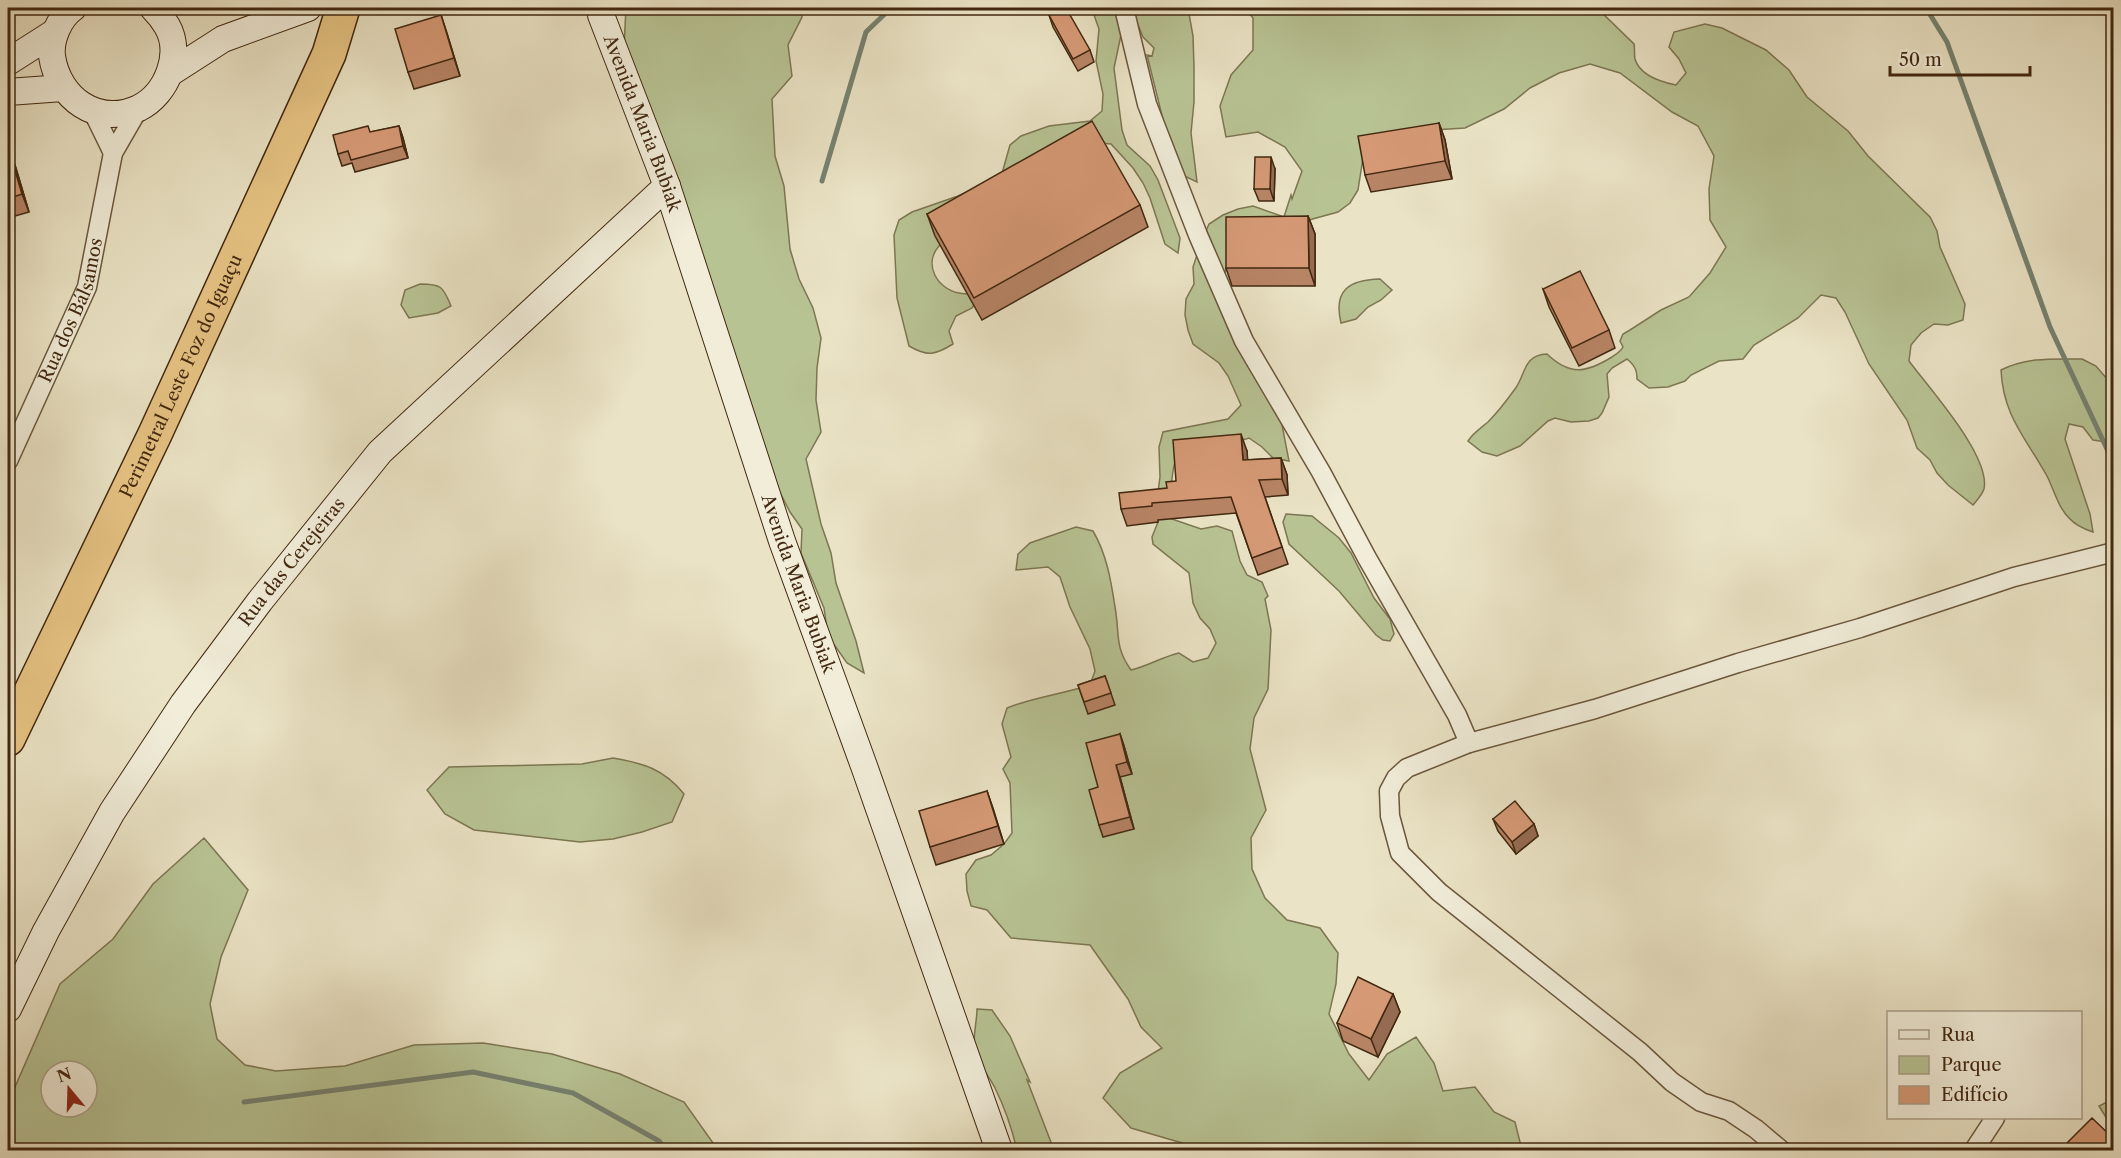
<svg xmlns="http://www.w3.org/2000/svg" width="2121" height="1158" viewBox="0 0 2121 1158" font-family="'Libre Caslon Text',serif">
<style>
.green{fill:#b8c394;stroke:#7d7652;stroke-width:1.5;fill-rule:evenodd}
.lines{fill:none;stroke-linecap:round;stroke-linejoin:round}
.stream{stroke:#768271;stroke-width:5}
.street-casing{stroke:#6c573d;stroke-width:21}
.secondary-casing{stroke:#422810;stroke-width:28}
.highway-casing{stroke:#422810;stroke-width:36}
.street{stroke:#f1edd9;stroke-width:18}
.secondary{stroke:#f1edd9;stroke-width:26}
.highway{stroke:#e5c282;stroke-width:33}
.wall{fill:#b78465;stroke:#422810;stroke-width:1.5}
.shaded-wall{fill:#956b52;stroke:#422810;stroke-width:1.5}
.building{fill:#d59975;stroke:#422810;stroke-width:1.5}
.labels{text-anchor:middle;stroke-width:6;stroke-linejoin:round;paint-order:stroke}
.street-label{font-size:18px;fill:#422810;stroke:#f1edd9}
</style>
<rect width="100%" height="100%" fill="#eae3c5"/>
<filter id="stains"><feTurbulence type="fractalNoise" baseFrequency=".00333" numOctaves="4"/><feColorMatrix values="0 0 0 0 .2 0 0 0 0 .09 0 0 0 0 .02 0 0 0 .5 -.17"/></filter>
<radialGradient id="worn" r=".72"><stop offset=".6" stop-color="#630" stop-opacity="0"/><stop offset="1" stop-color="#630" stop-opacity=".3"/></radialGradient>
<path class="green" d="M626,8H801L802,17L788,45L792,76L772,99L775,156L784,186L790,249L799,279L813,308L821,338L817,368L816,400L821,432L806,459L821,524L831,553L836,583L856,641L864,673L847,663L828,636L824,608L801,553L802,529L790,512L760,454L624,47Z
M1095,8H1113L1118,18L1121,35L1114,68L1122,130L1127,145L1150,166L1158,180L1180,238L1178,253L1165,244L1150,198L1143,183L1133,168L1111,144L1100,143L950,237C947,239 942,242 939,246C923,264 937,289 959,293C967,295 975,293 983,291L972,308L956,316L949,331L953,344C935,355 928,357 909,346L897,298L894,235L899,220L912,212L958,196L1001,177L1010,145L1021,136L1049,126L1090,121L1102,111L1103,94L1096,61L1099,29L1094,15Z
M1131,8H1188L1193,36L1194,67V102L1191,133L1197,182L1176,172L1147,55L1152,56L1154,48L1143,37Z
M1245,8H1597L1634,44C1635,48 1634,55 1635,59C1640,76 1661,82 1676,85L1686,73L1679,59L1669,47L1674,32L1705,24L1722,28L1766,50L1789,70L1807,97L1848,131L1868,156L1930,217L1937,231L1940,247L1965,304L1963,320L1948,325L1934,324L1921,333L1911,345L1909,361C1928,387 1991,456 1984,489C1982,495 1977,500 1973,505L1948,485L1937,473L1930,460L1917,448L1907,420L1869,364L1845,312L1836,298L1821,295L1798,318L1754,345L1743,359L1719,361L1691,375L1685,381L1668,387L1649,388L1637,379C1637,369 1634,365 1627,359L1612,368L1607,374L1609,397L1602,413L1598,418L1589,421L1571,422L1555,418L1548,421L1520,446L1497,456L1482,452L1468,441C1473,433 1481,428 1488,422C1498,412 1507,400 1515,389C1526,374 1523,355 1547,354C1570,376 1586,373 1612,357C1617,353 1620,353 1623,347L1620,341L1623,334L1630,330L1661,310L1689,297L1710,273L1726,247L1710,220L1709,189L1714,156L1698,126L1672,112L1620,73L1590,64L1559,73L1530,88L1504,109L1465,128L1433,130L1363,158L1358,190L1350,203L1338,212L1309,220L1232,255L1226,269L1223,285L1203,238L1209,224L1223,215L1238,209L1253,206L1284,217L1291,195L1292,199L1302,171L1285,147L1258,132L1226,137L1220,106L1231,75L1253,50V18Z
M1198,252L1277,409L1282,425L1289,461L1273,458L1262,447L1249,438L1233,443L1185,439C1169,463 1172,490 1169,518L1201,529L1217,526L1232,531L1240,561L1247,575L1262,582L1268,596L1265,599L1271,630L1268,689L1254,718L1250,749L1266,810L1251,838L1252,869L1265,898L1287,920L1320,928L1338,953L1336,984L1329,1014L1349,1054L1369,1080L1387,1054L1416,1037L1434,1063L1443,1091L1475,1087L1494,1112L1515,1122L1522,1150H1194L1189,1145L1131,1128L1103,1098L1120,1073L1162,1048L1141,1027L1128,999L1090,945L1011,938L987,910L971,906L967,891L966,874L976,860L991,855L1004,844L1012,833L1010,783L1003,769L1011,757L1002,724L1007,708C1034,697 1063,694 1090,685L1095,671L1090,649L1070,607L1060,577L1048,567L1016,570L1018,554L1030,543L1076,527L1093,531C1107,555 1111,581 1115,607C1120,634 1114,646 1131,670C1148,666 1162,657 1179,653L1193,662L1208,658L1216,643L1210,629L1200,618L1193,603L1189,573L1153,544L1152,537L1158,522L1156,507L1160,477L1159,447L1163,432L1228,419L1241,405L1228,376L1219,363L1193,344L1188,330L1185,315L1186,299L1194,284L1193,267Z
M1380,279L1392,290L1381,300L1368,307L1356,319L1341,323C1333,290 1349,280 1380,279Z
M420,284C441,284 443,286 451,306L438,313L409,318L401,305L405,290Z
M2082,359L2096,366L2113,386V443L2093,440L2083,427L2069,424L2065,439L2090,514L2093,532C2084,529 2075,525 2069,518C2058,507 2054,490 2047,476C2026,438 2003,416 2001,370C2027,357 2053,359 2082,359Z
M1286,514L1312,516L1339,538L1351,553L1374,598L1390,619L1394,634L1390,641L1383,640L1376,635L1339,591L1289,544L1283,522Z
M613,758C643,763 664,769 684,794L672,822L642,832L613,839L580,842L474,830L445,814L427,790L449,767L582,764Z
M204,838L248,890L221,957L210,1004L217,1039L245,1065L276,1071L345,1066L414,1045L483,1043L552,1054L620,1074L684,1102L718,1150H8V1103L60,984L113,939L153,884ZM51,1071H87V1107H51Z
M977,1009L992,1010L1010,1036L1030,1082L1027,1080L1054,1150H1017C1012,1129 1005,1108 995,1088C989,1076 979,1065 975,1051C972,1037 977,1023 977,1009Z
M2113,1099V1123L2107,1119L2099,1106Z"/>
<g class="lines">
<path class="stream" d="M1926,8L1947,42L2050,327L2114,464
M822,181L866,32L891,8
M244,1102L473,1072L573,1093L659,1141L665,1150"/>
<g class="street-casing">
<g id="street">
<path d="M1124,8L1147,104L1198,235L1244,341L1321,472L1367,558L1457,715L1469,743L1595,709L1738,663L1860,628L2014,577L2114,552"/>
<path d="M92,110L113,153"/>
<path id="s1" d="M8,461L87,287L113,153L139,108"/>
<path d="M1469,743L1407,768L1396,778L1389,791L1390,816L1400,853L1439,892L1640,1052L1672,1082L1701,1102L1729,1111L1756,1129L1781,1150"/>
<path d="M1974,1150L1995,1118"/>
</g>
</g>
<g class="secondary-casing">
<g id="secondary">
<path d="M73,8C60,17 50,39 52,56C58,98 97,127 139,108C167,94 183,54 167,26C163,19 158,13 153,8"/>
<path id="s2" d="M601,8V15L667,186L782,541L864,766L999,1150"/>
<path d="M8,62L55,32"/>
<path d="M170,73L223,39L308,8"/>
<path d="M8,92L63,88"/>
<path id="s3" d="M8,1009L46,931L112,812L183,704L260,601L380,452L667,186"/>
</g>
</g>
<g class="highway-casing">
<g id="highway">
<path id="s4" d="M8,739L155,434L329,54L343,8"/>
</g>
</g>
<use href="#street" class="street"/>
<use href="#secondary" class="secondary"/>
<use href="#highway" class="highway"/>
</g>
<path class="wall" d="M441,15L460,76L414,89L408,72Z
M1049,15L1090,50L1094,62L1078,71L1053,27Z
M1439,123L1445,140L1452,179L1371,192L1365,175Z
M399,126L403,138L408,158L355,172L352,163L342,166L338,154L371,132Z
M8,147L15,165L29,212L8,218Z
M1275,169L1274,201H1259L1254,189Z
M1140,205L1148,227L982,320L935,236L927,214Z
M1308,216L1315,234V286H1232L1226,268Z
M1543,289L1609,330L1615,348L1579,366L1549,307Z
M1247,451V460L1281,458L1287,475L1288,495L1265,497L1288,564L1258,575L1236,513L1158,520V522L1127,526L1121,509L1167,488L1176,481Z
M1105,676L1115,705L1088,714L1078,685Z
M1120,734L1124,746L1132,774L1120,777L1134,829L1103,837L1099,825L1098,787Z
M987,791L1004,844L936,865L930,847Z
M1493,819L1534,824L1538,836L1516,854L1498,831Z
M1393,994L1400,1012L1378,1057L1343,1041L1337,1023Z"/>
<path class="shaded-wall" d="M441,15L447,33L460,76L454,58Z
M1439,123L1445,140L1452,179L1445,161Z
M399,126L403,138L408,158L403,146Z
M8,147L15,165L29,212L22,194Z
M1271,157L1275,169L1274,201L1270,189Z
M1308,216L1315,234V286L1309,268Z
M1241,434L1247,451L1249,477L1243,460Z
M1281,458L1287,475L1288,495L1282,479Z
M1120,734L1124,746L1132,774L1127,762Z
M1116,765L1120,777L1134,829L1130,817Z
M987,791L993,808L1004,844L998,826Z
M1534,824L1538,836L1516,854L1512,842Z
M1393,994L1400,1012L1378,1057L1371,1039Z"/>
<path class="building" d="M1062,8H1066L1090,50L1073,59L1049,15Z
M441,15L454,58L408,72L395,29Z
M1092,121L1140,205L974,298L927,214Z
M1439,123L1445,161L1365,175L1358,136Z
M368,126L370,132L399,126L403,146L351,160L348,151L338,154L333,135Z
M8,147L22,194L8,199Z
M1255,157H1271L1270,189H1254Z
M1308,216L1309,268H1226V217Z
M1580,271L1609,330L1572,348L1543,289Z
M1241,434L1243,460L1281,458L1282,479L1259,480L1282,547L1252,558L1231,497L1152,503V506L1121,509L1119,493L1167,488L1166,482L1176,481L1173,440Z
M1105,676L1111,693L1084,702L1078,685Z
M1120,734L1127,762L1116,765L1130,817L1099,825L1089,790L1098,787L1086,743Z
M987,791L998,826L930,847L919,811Z
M1515,801L1534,824L1512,842L1493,819Z
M1358,977L1393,994L1371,1039L1337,1023Z
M2092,1118L2114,1139V1147L2110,1150H2060Z"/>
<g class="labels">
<g class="street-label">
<text dy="6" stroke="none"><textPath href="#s2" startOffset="123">Avenida Maria Bubiak</textPath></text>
<text dy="6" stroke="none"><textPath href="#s1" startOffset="164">Rua dos Bálsamos</textPath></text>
<text dy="6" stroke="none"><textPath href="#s4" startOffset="402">Perimetral Leste Foz do Iguaçu</textPath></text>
<text dy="6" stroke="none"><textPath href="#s3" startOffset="531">Rua das Cerejeiras</textPath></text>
<text dy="6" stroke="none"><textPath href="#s2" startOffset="609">Avenida Maria Bubiak</textPath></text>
</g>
</g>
<rect width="2121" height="1158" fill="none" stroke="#eae3c5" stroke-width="30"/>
<rect x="9" y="9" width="2103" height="1140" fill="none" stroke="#422810" stroke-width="3"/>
<rect x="15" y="15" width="2091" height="1128" fill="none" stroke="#422810" stroke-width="1.5"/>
<rect x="1887" y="1011" width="195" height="108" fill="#f1edd9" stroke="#ab9e89" stroke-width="1.5"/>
<rect x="1899" y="1030" width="30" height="9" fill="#f1edd9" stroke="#ab9e89" stroke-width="1.5"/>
<text x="1941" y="1041" font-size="18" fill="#422810">Rua</text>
<rect x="1899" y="1056" width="30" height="18" fill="#b8c394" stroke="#ab9e89" stroke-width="1.5"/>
<text x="1941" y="1071" font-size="18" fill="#422810">Parque</text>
<rect x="1899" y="1086" width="30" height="18" fill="#d59975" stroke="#ab9e89" stroke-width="1.5"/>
<text x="1941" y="1101" font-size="18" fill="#422810">Edifício</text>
<g transform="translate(69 1089) rotate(341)"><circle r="28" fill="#f1edd9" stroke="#ab9e89" stroke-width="1.5"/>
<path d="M0-4.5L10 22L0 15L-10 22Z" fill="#8f2418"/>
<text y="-9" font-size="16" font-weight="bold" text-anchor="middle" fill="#422810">N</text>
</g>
<path d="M1890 66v9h140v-9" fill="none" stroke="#422810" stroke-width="3"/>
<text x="1899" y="66" font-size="18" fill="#422810" stroke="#f1edd9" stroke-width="4.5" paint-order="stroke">50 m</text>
<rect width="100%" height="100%" filter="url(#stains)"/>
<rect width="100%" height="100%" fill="url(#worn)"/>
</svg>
